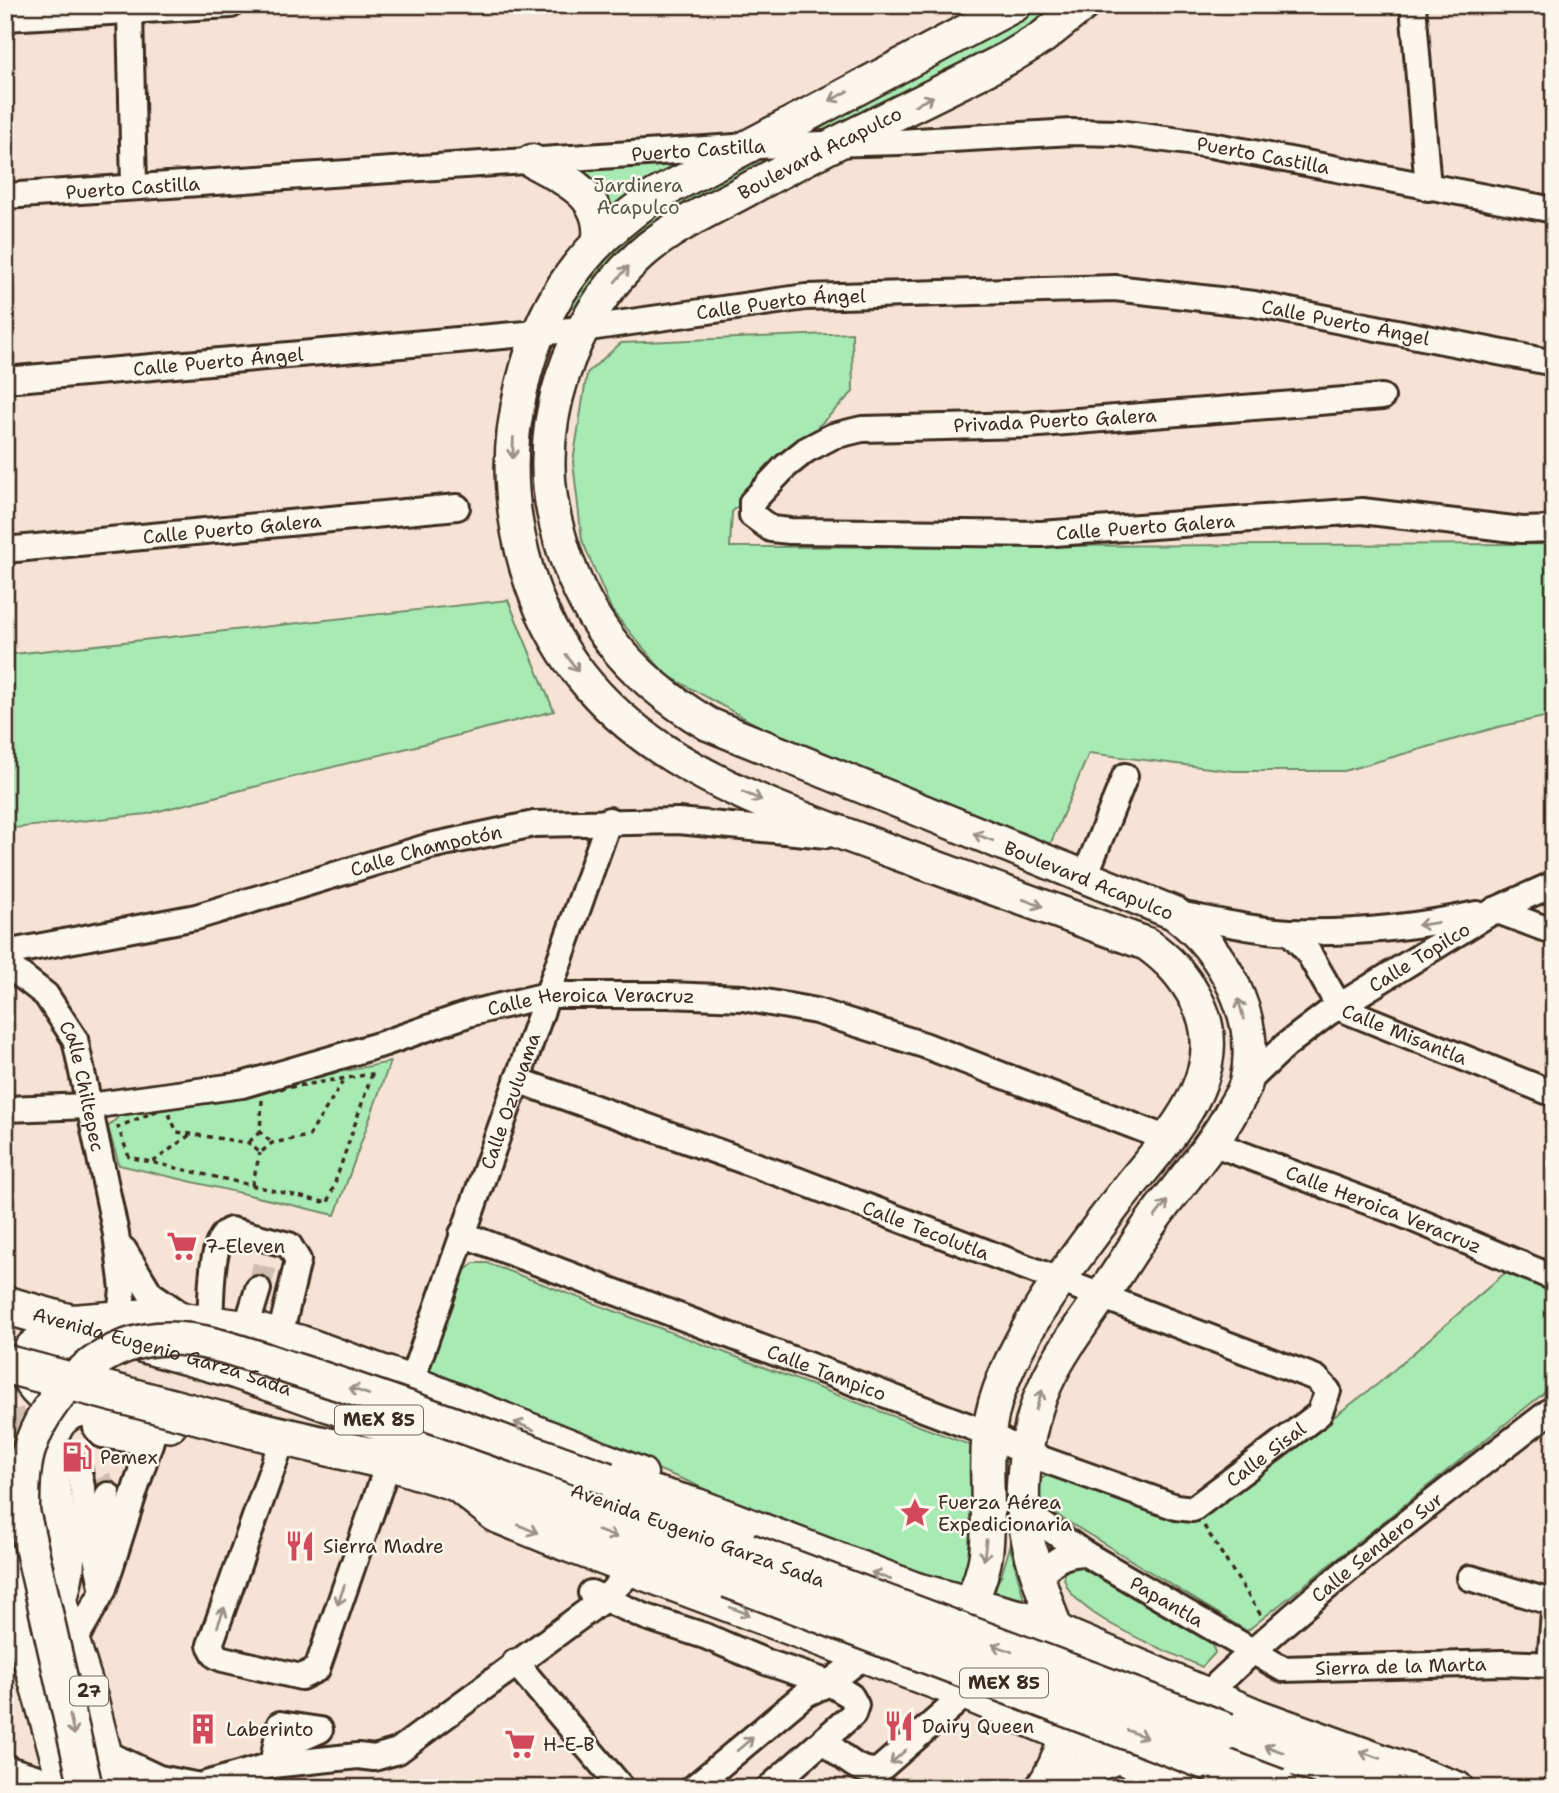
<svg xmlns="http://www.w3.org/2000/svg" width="1559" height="1793" viewBox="0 0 1559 1793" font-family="'Shantell Sans',sans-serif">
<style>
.green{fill:#a8eab4;stroke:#728a69;stroke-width:2}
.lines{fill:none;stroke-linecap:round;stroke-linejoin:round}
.minor-tunnel{stroke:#d1beb0;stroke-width:24;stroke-dasharray:24 12;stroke-linecap:butt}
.highway-tunnel{stroke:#d1beb0;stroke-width:37;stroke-dasharray:37 18;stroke-linecap:butt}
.minor-casing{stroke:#3b2a1e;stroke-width:30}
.major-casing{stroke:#3b2a1e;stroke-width:37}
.highway-casing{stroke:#3b2a1e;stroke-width:42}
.path{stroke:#3b2a1e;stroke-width:3.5;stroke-dasharray:5 5;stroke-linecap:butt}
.minor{stroke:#fbf7ec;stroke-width:24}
.major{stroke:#fbf7ec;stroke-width:32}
.highway{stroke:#fbf7ec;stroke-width:37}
.major-bridge-casing{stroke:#3b2a1e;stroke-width:37;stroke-linecap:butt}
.highway-bridge-casing{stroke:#3b2a1e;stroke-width:42;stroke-linecap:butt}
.major-bridge{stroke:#fbf7ec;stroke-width:32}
.highway-bridge{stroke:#fbf7ec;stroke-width:37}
.oneway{stroke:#9b9085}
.labels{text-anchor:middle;stroke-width:5;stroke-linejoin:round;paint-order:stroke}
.shield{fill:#fbf7ec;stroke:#75685c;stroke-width:2}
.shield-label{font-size:18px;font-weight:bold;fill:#3b2a1e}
.street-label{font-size:19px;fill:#3b2a1e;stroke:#fbf7ec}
.park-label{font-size:19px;fill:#565a44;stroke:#fbf7ec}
.poi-label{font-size:19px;fill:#3b2a1e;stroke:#fbf7ec;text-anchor:start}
</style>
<rect width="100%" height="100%" fill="#f6e3d5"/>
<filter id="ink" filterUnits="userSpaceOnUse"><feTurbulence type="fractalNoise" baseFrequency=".0143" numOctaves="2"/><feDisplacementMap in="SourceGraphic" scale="14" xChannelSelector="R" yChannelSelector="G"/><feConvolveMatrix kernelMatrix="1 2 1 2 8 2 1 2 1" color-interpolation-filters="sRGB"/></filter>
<g filter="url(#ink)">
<path class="green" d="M1031,5H1067L1045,24L833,133L580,313L565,301L604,241L571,164L744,156L1006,21Z
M852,333L853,392L732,512L730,547L1554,544V715L1498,727L1344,771H1233L1089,753L1050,845L775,735L665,674L612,611L582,540L573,462L587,373L621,343Z
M508,600L554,711L147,814L5,829V655Z
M390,1062L335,1215L119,1165L108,1127L119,1116Z
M474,1263H487L970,1445L977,1452L982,1560L964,1585L951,1590L819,1549L692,1483L427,1377L465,1270Z
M1506,1272L1554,1288V1385L1247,1631L1039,1504V1480L1055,1471L1192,1523L1379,1383Z
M1010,1547L1025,1603L990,1594L1001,1576Z
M1085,1566L1212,1643L1215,1653L1202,1667C1171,1652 1060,1612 1064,1573L1072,1567Z"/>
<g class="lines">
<path class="minor-tunnel" d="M258,1289L270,1248
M99,1478L108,1495"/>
<path class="highway-tunnel" d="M5,1413L30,1489"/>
<g class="minor-casing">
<g id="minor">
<path d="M1413,5L1428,188"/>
<path d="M130,12L134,186"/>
<path d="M5,18L231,5"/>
<path id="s1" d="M5,196L750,146L899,142L1072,132L1119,133L1211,145L1554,210"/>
<path id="s2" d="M5,380L582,329L806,297L1115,288L1254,304L1554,363"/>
<path id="s3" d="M1382,397L1027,425L862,429L833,436L806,450L786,466L752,502V515L771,529L790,531L1041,534L1362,511L1522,530L1554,529"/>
<path id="s4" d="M5,550L457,507"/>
<path d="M1085,876L1125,776"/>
<path d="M1495,910L1554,932"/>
<path d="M1174,913C1212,920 1251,930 1290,932C1353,934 1416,927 1477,914"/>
<path id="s5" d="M1290,932L1308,952L1340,1008L1554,1094"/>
<path id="s6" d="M5,953L196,917L430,846L534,824L678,821L827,835"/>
<path id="s7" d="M5,963L46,995L75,1039L116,1234L123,1289L120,1316"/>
<path id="s8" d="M1246,1083L1286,1045L1328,1013L1495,910L1554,884"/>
<path id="s9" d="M5,1109L90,1106L242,1085L382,1044L471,1013L547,995H668L743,998L816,1011L924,1045L1168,1139"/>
<path id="s10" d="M1212,1143L1401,1214L1554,1278"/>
<path id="s11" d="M462,1234L987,1433L1025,1453L1176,1507L1193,1509L1319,1414L1328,1391L1316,1378L797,1180L517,1080"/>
<path d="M124,1250L150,1293L186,1318"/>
<path d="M210,1320C212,1298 209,1236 231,1230L289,1245L298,1260L280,1336"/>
<path d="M242,1342L258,1289"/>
<path id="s12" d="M411,1382L609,820"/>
<path d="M94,1408L96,1428L102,1435L150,1443"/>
<path d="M283,1438L210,1645L216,1656L223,1659L301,1677L317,1669L389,1461"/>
<path d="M47,1451L78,1467L102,1587"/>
<path id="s13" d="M1025,1512L1084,1553L1283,1669L1503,1663L1554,1665"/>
<path d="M101,1548L108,1495"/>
<path d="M1040,1578C1051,1561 1063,1554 1084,1553"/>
<path d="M1470,1578L1554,1603"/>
<path d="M591,1593L646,1617L705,1636L766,1662L829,1683L851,1696L856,1705L853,1714L769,1788"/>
<path d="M73,1643L103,1591L157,1421"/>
<path d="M515,1662L622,1788"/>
<path d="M1550,1665L1554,1612"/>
<path id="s14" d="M1206,1695C1314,1591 1435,1500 1554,1408"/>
<path d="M824,1741C840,1753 858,1775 879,1770L966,1694"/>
<path d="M106,1753L159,1778L195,1785"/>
<path d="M272,1765L280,1724L320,1730L275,1750"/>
<path d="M5,1768L65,1786"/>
<path d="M192,1788L272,1765L358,1756L374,1758L398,1751L604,1599L633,1570"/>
<path d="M693,1788L804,1695L829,1683L863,1657"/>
</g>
</g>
<g class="major-casing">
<g id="major">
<path d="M532,161C565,179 603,195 599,238"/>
<path d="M73,1321L149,1315L246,1327L301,1342L411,1382L641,1474"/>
<path d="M608,1479L697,1505L916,1589L1029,1619L1258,1716L1457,1788"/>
<path d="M462,1489L496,1516L567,1545L966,1694L1118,1757L1210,1788"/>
<path d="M10,1584C25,1653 48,1719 65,1788"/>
<path d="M59,1597L91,1698L114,1788"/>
<path d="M966,1694C953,1682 951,1671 951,1653C961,1622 982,1585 986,1554C993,1496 978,1448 999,1391C1024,1321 1073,1261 1117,1202C1159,1146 1238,1076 1196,999C1183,975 1169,960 1147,944C1063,914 980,883 896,853C741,796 579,746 527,570C514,525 508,476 514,429C528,325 569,254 656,195L1015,5"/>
<path id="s15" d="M1042,1788C1115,1677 1018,1596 1023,1486C1028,1397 1054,1363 1103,1294C1124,1265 1141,1234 1163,1206C1188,1174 1215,1143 1234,1107C1238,1100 1244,1091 1246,1083C1262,1019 1223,949 1174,913L708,724C627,676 579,616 556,524C532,428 568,320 641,254C671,227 710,210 745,191C831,143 922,103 1010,57L1043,37L1083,5"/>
<path d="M1056,1788L1088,1768L1118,1757"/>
</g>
</g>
<g class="highway-casing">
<g id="highway">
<path id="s16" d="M5,1305L234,1369L747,1552"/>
<path d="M45,1395C22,1378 20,1345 52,1341C66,1339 82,1350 95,1356"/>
<path d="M251,1429L389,1461L450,1480L729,1579"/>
<path d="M5,1564L10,1584"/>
<path d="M59,1597C63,1581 67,1565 65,1549C59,1512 20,1416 84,1407C101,1405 150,1419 169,1423"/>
<path d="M1227,1732L1384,1788"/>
</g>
</g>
<path class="path" d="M372,1074L328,1203L129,1157L118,1127L166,1107Z
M262,1100L260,1132L272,1143
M169,1114L177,1132L249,1143L260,1153L272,1143L309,1136L345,1078
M249,1142L260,1132
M153,1162L191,1134
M252,1185L260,1153
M1204,1526L1262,1617"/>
<use href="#minor" class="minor"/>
<use href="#major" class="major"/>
<use href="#highway" class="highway"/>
<g class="major-bridge-casing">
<path id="major-bridge" d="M86,1788L23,1511C23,1492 23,1472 28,1453C45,1396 96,1345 157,1339C203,1335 252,1356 296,1370C401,1403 504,1442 608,1479"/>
</g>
<g class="highway-bridge-casing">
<path id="highway-bridge" d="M5,1364L251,1429
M747,1552L1227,1732
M729,1579L1278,1788"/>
</g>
<use href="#major-bridge" class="major-bridge"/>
<use href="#highway-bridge" class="highway-bridge"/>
</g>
<defs><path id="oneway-shaft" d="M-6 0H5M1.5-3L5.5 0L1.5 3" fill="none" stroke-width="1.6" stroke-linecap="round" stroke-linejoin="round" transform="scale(1.75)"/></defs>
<g class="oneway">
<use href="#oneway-shaft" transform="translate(839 96) rotate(153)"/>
<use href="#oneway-shaft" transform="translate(924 101) rotate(-26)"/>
<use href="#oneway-shaft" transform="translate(622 274) rotate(-49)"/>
<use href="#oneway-shaft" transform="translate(513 448) rotate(92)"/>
<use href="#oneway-shaft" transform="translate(572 663) rotate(55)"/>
<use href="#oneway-shaft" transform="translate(752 796) rotate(23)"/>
<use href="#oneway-shaft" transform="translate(983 837) rotate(-159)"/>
<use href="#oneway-shaft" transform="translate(1033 903) rotate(20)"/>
<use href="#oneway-shaft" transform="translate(1428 924) rotate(171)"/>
<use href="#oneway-shaft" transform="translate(1241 1009) rotate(-105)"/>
<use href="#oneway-shaft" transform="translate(1161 1209) rotate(-53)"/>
<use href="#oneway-shaft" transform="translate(359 1391) rotate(-160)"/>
<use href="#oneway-shaft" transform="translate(1039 1400) rotate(-72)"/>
<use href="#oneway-shaft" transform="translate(524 1426) rotate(-159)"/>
<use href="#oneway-shaft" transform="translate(528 1529) rotate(23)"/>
<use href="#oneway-shaft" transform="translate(607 1534) rotate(20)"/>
<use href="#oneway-shaft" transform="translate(985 1550) rotate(96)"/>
<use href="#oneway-shaft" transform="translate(881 1576) rotate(-159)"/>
<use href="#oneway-shaft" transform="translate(341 1595) rotate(109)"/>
<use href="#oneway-shaft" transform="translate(740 1611) rotate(21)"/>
<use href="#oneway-shaft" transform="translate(221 1617) rotate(-70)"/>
<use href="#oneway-shaft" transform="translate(1002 1648) rotate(-159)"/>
<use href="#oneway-shaft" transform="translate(72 1725) rotate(77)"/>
<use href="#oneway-shaft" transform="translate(1137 1734) rotate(21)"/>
<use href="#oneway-shaft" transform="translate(745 1744) rotate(-40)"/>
<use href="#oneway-shaft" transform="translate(1274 1749) rotate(-160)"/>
<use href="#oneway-shaft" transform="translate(1370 1755) rotate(-161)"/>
<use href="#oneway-shaft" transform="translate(898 1757) rotate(138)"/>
</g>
</g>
<defs>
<g id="supermarket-bare" transform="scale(2.415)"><path d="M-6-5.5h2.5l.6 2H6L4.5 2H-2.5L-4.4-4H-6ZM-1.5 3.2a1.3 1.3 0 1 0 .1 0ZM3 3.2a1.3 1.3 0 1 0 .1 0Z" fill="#d1495b" stroke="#fbf7ec" stroke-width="2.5" paint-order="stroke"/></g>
<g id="fuel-bare" transform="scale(2.415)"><path d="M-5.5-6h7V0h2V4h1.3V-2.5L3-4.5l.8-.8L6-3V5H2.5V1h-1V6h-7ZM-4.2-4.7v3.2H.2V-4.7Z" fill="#d1495b" stroke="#fbf7ec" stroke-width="2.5" paint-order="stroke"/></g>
<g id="sight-bare" transform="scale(2.415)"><path d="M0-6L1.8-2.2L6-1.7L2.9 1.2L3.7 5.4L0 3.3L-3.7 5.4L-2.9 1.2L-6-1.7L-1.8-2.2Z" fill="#d1495b" stroke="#fbf7ec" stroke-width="2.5" paint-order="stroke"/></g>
<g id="restaurant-bare" transform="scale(2.415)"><path d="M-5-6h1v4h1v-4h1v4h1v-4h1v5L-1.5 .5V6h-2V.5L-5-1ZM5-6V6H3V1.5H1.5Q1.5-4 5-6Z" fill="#d1495b" stroke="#fbf7ec" stroke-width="2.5" paint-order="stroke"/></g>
<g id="building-bare" transform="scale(2.415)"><path d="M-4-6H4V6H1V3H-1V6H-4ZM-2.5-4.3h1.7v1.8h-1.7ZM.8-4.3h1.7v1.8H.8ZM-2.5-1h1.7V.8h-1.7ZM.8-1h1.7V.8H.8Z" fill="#d1495b" stroke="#fbf7ec" stroke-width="2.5" paint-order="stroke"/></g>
</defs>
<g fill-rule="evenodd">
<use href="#supermarket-bare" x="182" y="1246"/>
<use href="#fuel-bare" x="77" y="1457"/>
<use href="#sight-bare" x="915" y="1513"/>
<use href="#restaurant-bare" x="300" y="1546"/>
<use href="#restaurant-bare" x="899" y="1726"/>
<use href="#building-bare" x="203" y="1729"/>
<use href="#supermarket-bare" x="520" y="1744"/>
</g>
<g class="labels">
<g class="shield">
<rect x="335" y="1405.5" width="88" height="29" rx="5"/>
<rect x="960" y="1668.5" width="88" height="29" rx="5"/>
<rect x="70" y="1676.5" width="38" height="29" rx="5"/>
</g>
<g class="shield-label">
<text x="379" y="1426">MEX 85</text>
<text x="1004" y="1689">MEX 85</text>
<text x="89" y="1697">27</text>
</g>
<g class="street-label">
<text dy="7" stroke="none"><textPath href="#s1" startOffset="695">Puerto Castilla</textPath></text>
<text dy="7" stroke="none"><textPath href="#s15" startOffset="2240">Boulevard Acapulco</textPath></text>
<text dy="7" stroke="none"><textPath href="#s1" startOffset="1262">Puerto Castilla</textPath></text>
<text dy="7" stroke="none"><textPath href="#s1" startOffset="128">Puerto Castilla</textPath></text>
<text dy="7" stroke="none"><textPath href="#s2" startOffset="780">Calle Puerto Ángel</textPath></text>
<text dy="7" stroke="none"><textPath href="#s2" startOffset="1348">Calle Puerto Ángel</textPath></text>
<text dy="7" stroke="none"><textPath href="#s2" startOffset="214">Calle Puerto Ángel</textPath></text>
<text transform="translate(1055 420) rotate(-3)" y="7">Privada Puerto Galera</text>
<text dy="7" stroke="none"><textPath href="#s4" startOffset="228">Calle Puerto Galera</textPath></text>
<text dy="7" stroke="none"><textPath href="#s3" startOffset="1068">Calle Puerto Galera</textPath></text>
<text dy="7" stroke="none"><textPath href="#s6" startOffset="434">Calle Champotón</textPath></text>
<text transform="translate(1089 880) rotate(22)" y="7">Boulevard Acapulco</text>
<text dy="7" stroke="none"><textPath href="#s8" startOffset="215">Calle Topilco</textPath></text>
<text dy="7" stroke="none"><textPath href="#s9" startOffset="600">Calle Heroica Veracruz</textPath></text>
<text dy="7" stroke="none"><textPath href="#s5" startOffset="161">Calle Misantla</textPath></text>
<text dy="7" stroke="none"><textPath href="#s7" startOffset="152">Calle Chiltepec</textPath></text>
<text dy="7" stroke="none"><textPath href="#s12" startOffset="298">Calle Ozuluama</textPath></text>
<text dy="7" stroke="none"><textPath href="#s10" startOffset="184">Calle Heroica Veracruz</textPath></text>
<text transform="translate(926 1230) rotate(21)" y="7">Calle Tecolutla</text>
<text dy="7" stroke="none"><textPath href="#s16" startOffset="164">Avenida Eugenio Garza Sada</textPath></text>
<text dy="7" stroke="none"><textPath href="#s11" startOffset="390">Calle Tampico</textPath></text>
<text dy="7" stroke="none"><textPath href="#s11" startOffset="873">Calle Sisal</textPath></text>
<text transform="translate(698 1535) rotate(20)" y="7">Avenida Eugenio Garza Sada</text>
<text dy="7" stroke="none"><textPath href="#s14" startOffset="226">Calle Sendero Sur</textPath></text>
<text dy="7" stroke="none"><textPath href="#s13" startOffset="168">Papantla</textPath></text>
<text dy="7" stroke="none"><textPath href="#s13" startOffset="420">Sierra de la Marta</textPath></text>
</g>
<g class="park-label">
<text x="638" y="192">Jardinera<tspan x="638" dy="22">Acapulco</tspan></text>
</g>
<g class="poi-label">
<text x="205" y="1253">7-Eleven</text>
<text x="100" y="1464">Pemex</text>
<text x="938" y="1509">Fuerza Aérea<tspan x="938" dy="22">Expedicionaria</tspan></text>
<text x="323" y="1553">Sierra Madre</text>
<text x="922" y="1733">Dairy Queen</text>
<text x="226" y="1736">Laberinto</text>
<text x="543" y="1751">H-E-B</text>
</g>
</g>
<rect width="1559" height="1793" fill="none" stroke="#fbf7ec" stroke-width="28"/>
<rect x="14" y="14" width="1531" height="1765" fill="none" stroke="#3b2a1e" stroke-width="2.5" filter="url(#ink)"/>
</svg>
